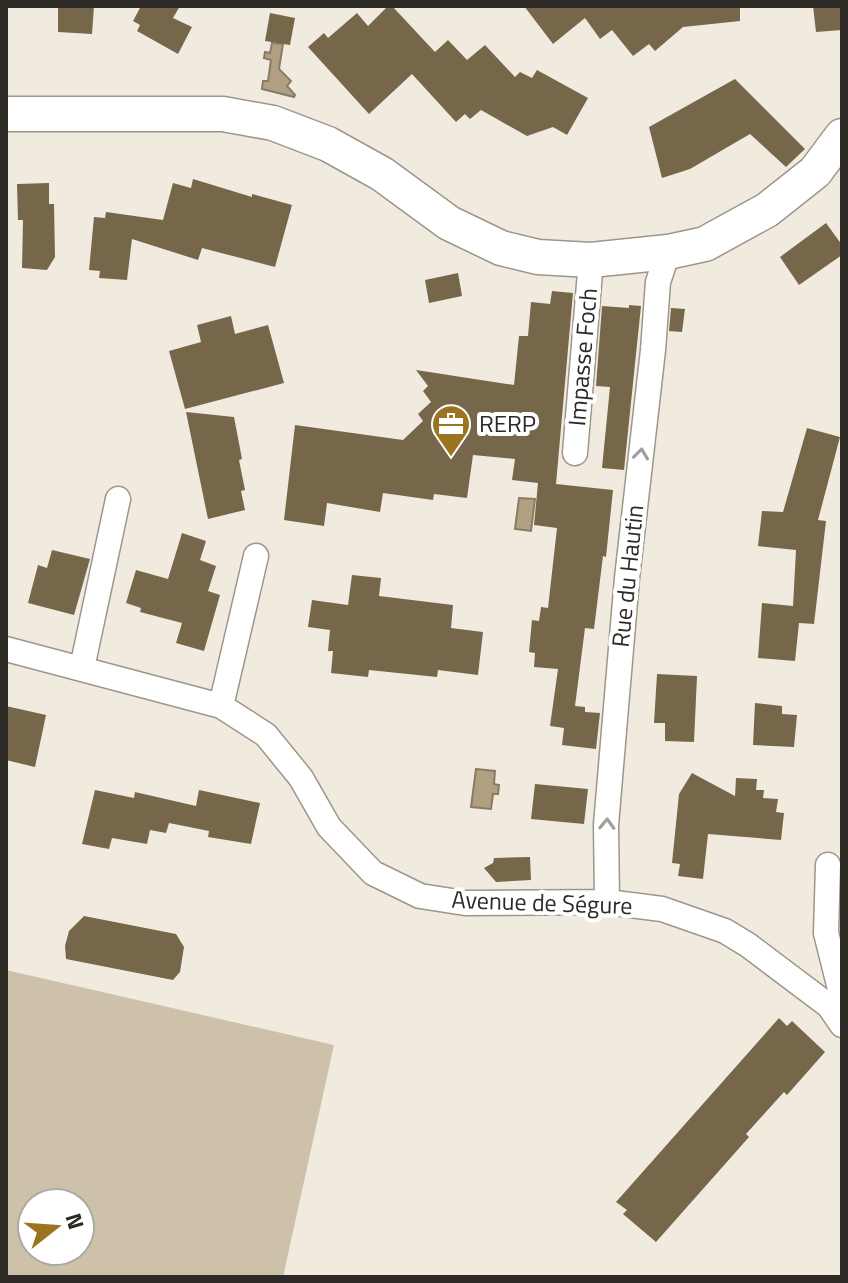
<svg xmlns="http://www.w3.org/2000/svg" width="848" height="1283" viewBox="0 0 848 1283" font-family="'Titillium Web',sans-serif">
<style>
.green{fill:#cdc1a9;fill-rule:evenodd}
.water{fill:#b09f80;stroke:#897c65;stroke-width:2}
.building{fill:#77674a}
.lines{fill:none;stroke-linecap:round;stroke-linejoin:round}
.street-casing{stroke:#9c968b;stroke-width:27}
.secondary-casing{stroke:#9c968b;stroke-width:37}
.street{stroke:#fff;stroke-width:24}
.secondary{stroke:#fff;stroke-width:34}
.oneway{stroke:#a09f9d}
.labels{text-anchor:middle;stroke-width:8;stroke-linejoin:round;paint-order:stroke}
.street-label{font-size:24px;fill:#2d2a26;stroke:#fff}
.poi-label{font-size:24px;fill:#2d2a26;stroke:#fff;text-anchor:start}
</style>
<rect width="100%" height="100%" fill="#f1ebdf"/>
<path class="green" d="M6,970L334,1045L283,1277H6ZM32,1203H80V1251H32Z"/>
<path class="water" d="M272,43L283,44L279,69L291,81L287,86L295,95L294,97L262,89L263,81H268L271,60L264,58L265,52L270,53Z
M519,498L535,499L531,531L515,529Z
M476,769L495,771L494,784L499,785L498,794H493L491,809L471,807Z"/>
<path class="building" d="M58,6H94L92,34L58,32Z
M141,6H180L173,18L192,27L178,54L137,31L140,25L133,21Z
M388,6H392L435,52L448,40L467,60L485,45L515,77L520,72L532,78L537,70L588,98L567,135L553,127L527,136L481,110L470,119L465,114L456,122L412,74L369,114L308,47L324,33L328,38L357,13L368,26Z
M524,6H740V21L683,27L655,51L649,44L633,56L612,30L600,39L585,18L553,44Z
M813,6H842V30L816,32Z
M270,13L295,18L290,45L265,41Z
M735,79L805,149L786,167L750,134L690,169L662,178L649,127Z
M193,179L252,197V194L292,205L275,267L202,248L198,260L132,239L127,280L99,278L100,271L89,270L94,217L105,218L106,212L163,220L173,183L191,188Z
M49,183V204H54L55,257L47,270L22,268L23,220H18L17,184Z
M826,223L842,245V255L799,285L780,257Z
M458,273L462,296L429,303L425,280Z
M552,291L573,293L556,484L613,490L606,557L603,556L594,629L585,628L575,706L585,707V712L600,713L596,749L562,745L564,728L550,726L558,669L534,667L535,653L529,652L532,620L539,621L541,607L548,608L557,528L534,525L538,483L512,480L515,459L473,455L467,498L434,494L433,500L383,493L380,512L327,503L324,526L284,520L295,425L403,440L423,421L418,414L431,402L423,391L428,386L416,370L514,385L519,336H528L531,302L550,304Z
M629,305L641,306L624,470L602,468L610,387L596,386L602,306L629,308Z
M671,308L685,309L682,332L669,331Z
M231,316L235,334L268,325L284,383L185,409L169,351L201,342L197,325Z
M186,412L234,417L242,459L239,460L245,490L241,491L245,510L208,519Z
M807,428L840,437L818,520L826,521L814,624L799,623L795,661L758,658L762,603L793,606L796,550L758,546L762,511L783,512Z
M182,533L206,541L200,560L216,566L208,591L220,595L204,651L176,643L182,623L140,612L141,608L126,603L136,570L168,579Z
M52,550L90,559L74,615L28,603L38,565L47,568Z
M352,575L381,578L379,596L453,605L451,628L483,632L478,675L438,670L437,677L369,670L368,677L331,673L333,651H328L330,630L308,627L312,600L348,605Z
M657,674L697,676L694,742L665,741V723H654Z
M755,703L782,706V714L797,715L794,747L753,745Z
M6,706L46,715L35,767L6,760Z
M692,773L735,796L736,778L757,779L756,790H764L763,798L778,799L776,812L784,813L781,840L708,834L703,879L678,876L680,864L672,863L679,794Z
M535,784L588,789L584,824L531,819Z
M95,790L134,798L135,792L196,806L199,790L260,803L251,844L208,837L209,831L169,823L166,833L150,830L147,844L112,838L109,849L82,844Z
M530,857L531,880L496,882L484,868L493,863L494,858Z
M84,916L176,934L184,947L180,972L173,980L66,959L65,946L69,931Z
M779,1018L787,1026L792,1021L825,1052L787,1095L784,1092L746,1134L749,1137L656,1242L623,1214L627,1210L616,1202Z"/>
<g class="lines">
<g class="street-casing">
<path id="street" d="M575,453L591,260
M6,649L221,706L266,735L301,778L329,827L373,873L420,896L465,903L607,902L662,909L725,931L748,945L829,1006L842,1025
M82,668L118,499
M221,706L256,556
M828,865L826,933L841,993L829,1006
M607,902L606,825L627,578L653,350L658,282L668,252"/>
</g>
<g class="secondary-casing">
<path id="secondary" d="M6,114H223L273,123L328,144L382,174L449,223L501,248L538,257L591,260L668,252L705,244L767,210L815,172L842,136"/>
</g>
<use href="#street" class="street"/>
<use href="#secondary" class="secondary"/>
</g>
<defs><path id="oneway-chevron" d="M-2-3.5L2.5 0L-2 3.5" fill="none" stroke-width="1.6" stroke-linecap="round" stroke-linejoin="round" transform="scale(2)"/></defs>
<g class="oneway">
<use href="#oneway-chevron" transform="translate(641 454) rotate(-83)"/>
<use href="#oneway-chevron" transform="translate(607 824) rotate(-88)"/>
</g>
<defs>
<g id="office-pin" transform="scale(2)"><path d="M0 17L-7.5 6A9.5 9.5 0 1 1 7.5 6Z" fill="#9a741f" stroke="#fff"/><path d="M-6-3h4V-5.5h4V-3h4V5H-6ZM-1-4.5V-3h2v-1.5ZM-6 0V1H6V0Z" fill="#fff"/></g>
</defs>
<g fill-rule="evenodd">
<use href="#office-pin" x="451" y="424"/>
</g>
<g class="labels">
<g class="street-label">
<text transform="translate(583 357) rotate(-85)" y="8">Impasse Foch</text>
<text transform="translate(628 576) rotate(-84)" y="8">Rue du Hautin</text>
<text transform="translate(542 903) rotate(2)" y="8">Avenue de Ségure</text>
</g>
<g class="poi-label">
<text x="479" y="432">RERP</text>
</g>
</g>
<rect width="848" height="1283" fill="none" stroke="#2d2a26" stroke-width="16"/>
<g transform="translate(56 1227) rotate(73)"><circle r="38" fill="#ffffff" stroke="#abaaa8" stroke-width="2"/>
<path d="M0-6L14 30L0 20L-14 30Z" fill="#9a741f"/>
<text y="-12" font-size="22" font-weight="bold" text-anchor="middle" fill="#2d2a26">N</text>
</g>
</svg>
